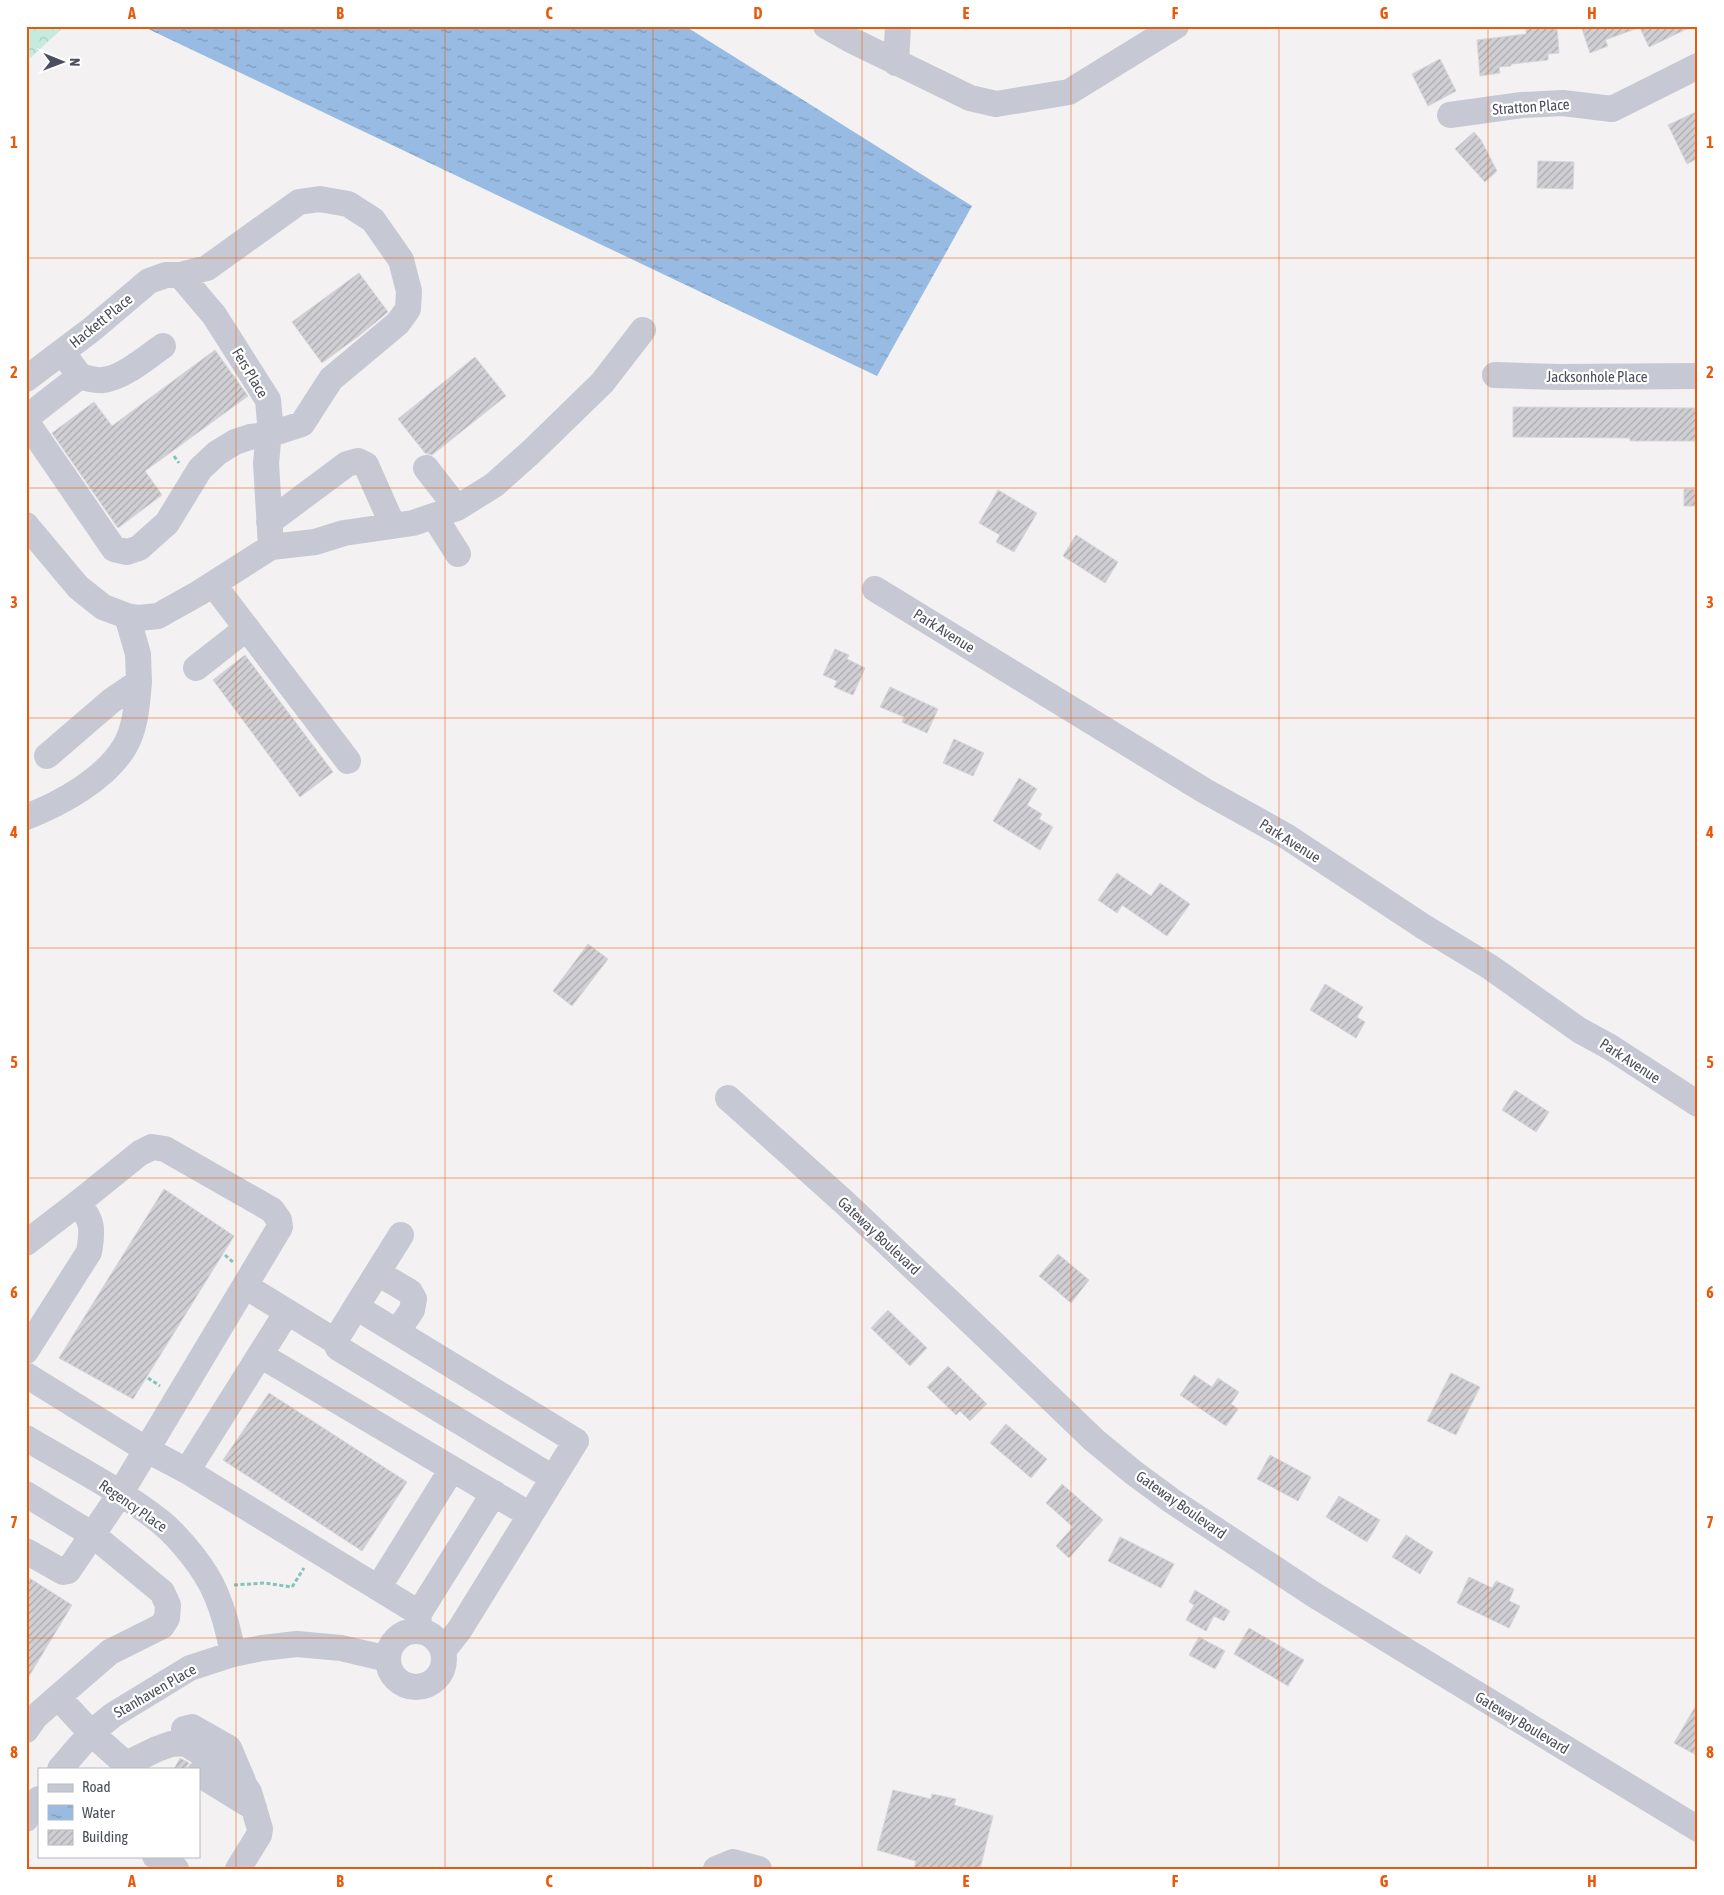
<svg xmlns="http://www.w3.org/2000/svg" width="1724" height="1895" viewBox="0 0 1724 1895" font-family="'Asap Condensed',sans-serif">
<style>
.park{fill:url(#park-crowns)}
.water{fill:url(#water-ripples)}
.building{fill:url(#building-hatch);stroke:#d6d5db}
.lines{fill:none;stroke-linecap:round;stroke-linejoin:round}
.path{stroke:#81c5b9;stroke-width:3;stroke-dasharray:4 2.5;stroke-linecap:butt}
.minor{stroke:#c6c9d3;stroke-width:26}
.grid{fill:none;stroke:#e8590c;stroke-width:1;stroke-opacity:0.55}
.labels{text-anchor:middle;stroke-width:4.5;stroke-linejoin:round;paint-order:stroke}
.street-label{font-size:15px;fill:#4b4e5c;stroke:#fff}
.neatline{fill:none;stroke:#e8590c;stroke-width:2}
.grid-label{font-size:16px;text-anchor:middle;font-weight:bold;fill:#e8590c}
</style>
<defs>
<pattern id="park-crowns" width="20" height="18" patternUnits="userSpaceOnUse" patternTransform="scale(1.25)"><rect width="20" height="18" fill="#c5ebdf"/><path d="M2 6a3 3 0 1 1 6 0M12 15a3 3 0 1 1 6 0" fill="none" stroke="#abcbc2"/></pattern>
<pattern id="water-ripples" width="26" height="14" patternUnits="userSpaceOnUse" patternTransform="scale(1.25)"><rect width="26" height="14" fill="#97bbe2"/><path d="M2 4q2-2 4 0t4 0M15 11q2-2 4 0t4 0" fill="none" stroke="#7d9aba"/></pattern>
<pattern id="building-hatch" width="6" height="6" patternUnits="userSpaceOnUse" patternTransform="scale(1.25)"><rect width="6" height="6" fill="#cfcfd4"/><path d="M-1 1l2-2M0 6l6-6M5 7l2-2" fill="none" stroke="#aaaaaf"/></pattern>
</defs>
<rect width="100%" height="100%" fill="#f3f1f1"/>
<path class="park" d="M26,26H65L26,62Z"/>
<path class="water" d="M142,26H685L972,206L877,376Z"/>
<path class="building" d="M1526,26H1557L1559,53L1548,54V60L1511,64V66L1499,67L1500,73L1480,76L1477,40L1526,34Z
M1581,26H1638V28L1605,40L1608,46L1590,53Z
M1639,26H1693L1649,47Z
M1440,59L1456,91L1428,106L1412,74Z
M1698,111V158L1687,164L1668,125Z
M1474,132L1481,140L1497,171L1485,182L1455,149Z
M1538,161L1574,162L1573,189L1537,188Z
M359,273L388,312L360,335L322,363L292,322Z
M215,350L248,396L145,471L162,495L118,528L52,433L94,402L112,426Z
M475,357L506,396L432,455L425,453L398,419Z
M1513,407L1698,408V441H1630V438L1513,437Z
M1684,489H1698V506H1684Z
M998,490L1037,513L1014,552L996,542L1000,535L979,523Z
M1076,535L1118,562L1105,583L1063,556Z
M835,649L849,655L847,659L865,668L853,695L834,687L837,681L823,675Z
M245,655L333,772L300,797L213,680Z
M890,687L938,709L927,733L902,722L904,717L880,707Z
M954,739L984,753L973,776L943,763Z
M1019,778L1037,789L1027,805L1042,814L1039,819L1053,827L1040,850L993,821Z
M1117,873L1151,896L1160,883L1190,904L1167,936L1122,905L1117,913L1098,900Z
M588,944L608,959L572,1006L553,991Z
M1325,984L1363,1007L1357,1017L1365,1022L1356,1038L1310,1010Z
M1515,1090L1549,1112L1536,1132L1502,1110Z
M164,1189L234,1236L133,1399L59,1358Z
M1058,1254L1089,1280L1071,1303L1039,1276Z
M888,1310L927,1348L910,1366L871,1328Z
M948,1366L987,1404L970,1421L960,1411L956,1415L927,1387Z
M1451,1373L1480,1387L1456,1435L1427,1421Z
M1194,1375L1212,1387L1218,1378L1239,1392L1231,1404L1238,1409L1226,1426L1180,1395Z
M269,1393L407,1482L362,1551L223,1460Z
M1006,1424L1047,1459L1031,1478L990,1443Z
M1270,1455L1311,1477L1298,1501L1257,1479Z
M1062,1484L1103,1520L1069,1558L1056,1546L1073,1527L1046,1503Z
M1339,1496L1380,1520L1367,1542L1326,1517Z
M1406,1535L1433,1552L1420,1574L1392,1557Z
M1120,1537L1174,1564L1161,1588L1108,1561Z
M26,1576L72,1605L26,1681Z
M1469,1577L1492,1588L1496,1581L1514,1589L1509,1601L1520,1606L1509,1628L1457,1603Z
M1195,1590L1230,1611L1224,1621L1214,1616L1206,1631L1186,1620L1194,1605L1189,1602Z
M1249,1628L1304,1660L1288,1686L1234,1654Z
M1199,1637L1225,1651L1215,1669L1189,1655Z
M1698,1702V1756L1674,1743Z
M180,1758L189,1763L185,1769H174Z
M893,1790L931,1799L932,1794L956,1799L954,1805L993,1816L980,1869H914L916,1861L877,1850Z"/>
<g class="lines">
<path class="path" d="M174,456L179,463
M225,1255L234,1263
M148,1378L160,1386
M234,1585L265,1583L292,1587L304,1568"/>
<path class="minor" d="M826,26L849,39L970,98L996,104L1069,92L1176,26
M896,63L898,26
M1450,115L1522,105L1563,103L1612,109L1698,66
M180,275L214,315L268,400L270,422L266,463L271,547
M1495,375L1560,377L1698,376
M80,376C87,378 95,381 103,380C123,378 147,357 163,346
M26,379L91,330L149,281L166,275H180L207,268L299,202L320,199L348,204L373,220L401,260L409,291L408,309L398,323L331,379L302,424L268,435L250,437L235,442L217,453L200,469L167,523L139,548L127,552L114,549L26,421
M26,418L80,376L62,352
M426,468L457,508
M434,516L458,554
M269,522L347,464L358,461L366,465L393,526
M26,525L78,587L103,607L127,616L139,618L158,616L199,593L271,547L315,542L344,533L413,523L457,508L494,485L531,452L602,383L643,330
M213,584L348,761
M875,589L1205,791L1286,836L1424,927L1490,967L1579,1030L1610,1047L1698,1104
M196,668L247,628
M47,756L111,701L139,682L138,654L127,616
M26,817C60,804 106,779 125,746C136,727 137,703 139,682
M728,1098L845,1203L971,1322L1094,1440L1134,1473L1172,1501L1316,1596L1698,1829
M26,1243L78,1203L140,1153L152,1147L165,1149L272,1210L279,1220L280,1227L120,1494L68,1571L63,1572L26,1551
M378,1273L410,1292L414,1299L412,1310L397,1332
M245,1286L335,1341L356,1307L576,1441L460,1629L443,1651
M356,1307L401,1235
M335,1341L338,1348L553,1478
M26,1351L89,1252C93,1229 93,1221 78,1203
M260,1355L530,1515
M26,1375L147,1450L187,1471L419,1613L418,1631
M26,1438C71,1465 121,1490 162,1523C180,1538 206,1570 215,1592C224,1612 229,1633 233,1654
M187,1471L287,1312
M26,1494L93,1535L162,1592L168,1605L167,1618L162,1626L110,1652L58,1697
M378,1588L452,1469
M419,1613L494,1493
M388 1659a28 28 0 1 1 56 0a28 28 0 1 1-56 0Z
M184,1729L192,1727L229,1748L243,1781
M26,1730L35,1717L58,1697L91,1733L119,1758L126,1769
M124,1765L157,1749L171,1744L185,1743L238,1776L249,1792L260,1829L259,1835L238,1869
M60,1769L91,1733L113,1715L190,1668L233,1654L262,1648L297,1644L341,1648L388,1659
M199,1774L254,1808
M26,1819L39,1799
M155,1856L176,1869
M716,1869L733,1862L759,1869"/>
</g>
<path class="grid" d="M236,26V1869M445,26V1869M653,26V1869M862,26V1869M1071,26V1869M1279,26V1869M1488,26V1869M26,258H1698M26,488H1698M26,718H1698M26,948H1698M26,1178H1698M26,1408H1698M26,1638H1698"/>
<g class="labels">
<g class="street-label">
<text transform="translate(1531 107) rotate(-4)" y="5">Stratton Place</text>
<text transform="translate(101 321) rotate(-39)" y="5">Hackett Place</text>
<text transform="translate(250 373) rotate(59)" y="5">Fers Place</text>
<text x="1597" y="382">Jacksonhole Place</text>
<text transform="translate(944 631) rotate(32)" y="5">Park Avenue</text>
<text transform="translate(1290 841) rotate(32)" y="5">Park Avenue</text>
<text transform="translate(1630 1061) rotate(33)" y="5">Park Avenue</text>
<text transform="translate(879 1236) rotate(43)" y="5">Gateway Boulevard</text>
<text transform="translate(1181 1505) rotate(35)" y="5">Gateway Boulevard</text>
<text transform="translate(133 1506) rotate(35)" y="5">Regency Place</text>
<text transform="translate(155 1691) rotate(-30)" y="5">Stanhaven Place</text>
<text transform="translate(1522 1723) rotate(31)" y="5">Gateway Boulevard</text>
</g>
</g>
<rect width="1724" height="1895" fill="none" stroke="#ffffff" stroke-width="55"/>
<rect x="38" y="1768" width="162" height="90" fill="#ffffff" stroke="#b7b8be"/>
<rect x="48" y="1784" width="25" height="8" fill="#c6c9d3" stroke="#b7b8be"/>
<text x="82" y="1792" font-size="15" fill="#4b4e5c">Road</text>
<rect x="48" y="1805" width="25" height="15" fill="url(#water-ripples)" stroke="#b7b8be"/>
<text x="82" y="1818" font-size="15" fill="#4b4e5c">Water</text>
<rect x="48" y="1830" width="25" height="15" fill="url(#building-hatch)" stroke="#b7b8be"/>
<text x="82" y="1842" font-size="15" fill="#4b4e5c">Building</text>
<g transform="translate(62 62) rotate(91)" stroke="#ffffff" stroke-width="4" paint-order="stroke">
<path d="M0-4L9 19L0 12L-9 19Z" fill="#4b4e5c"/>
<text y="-8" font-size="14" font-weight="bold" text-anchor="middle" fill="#4b4e5c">N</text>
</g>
<rect x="28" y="28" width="1668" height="1840" class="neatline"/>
<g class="grid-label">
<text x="132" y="19">A</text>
<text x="340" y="19">B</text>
<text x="549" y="19">C</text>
<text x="758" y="19">D</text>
<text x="966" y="19">E</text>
<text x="1175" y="19">F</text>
<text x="1384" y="19">G</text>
<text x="1592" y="19">H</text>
<text x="14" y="148">1</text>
<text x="1710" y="148">1</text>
<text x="14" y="378">2</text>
<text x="1710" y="378">2</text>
<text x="14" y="608">3</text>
<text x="1710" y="608">3</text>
<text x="14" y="838">4</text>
<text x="1710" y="838">4</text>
<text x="14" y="1068">5</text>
<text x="1710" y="1068">5</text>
<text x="14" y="1298">6</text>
<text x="1710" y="1298">6</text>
<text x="14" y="1528">7</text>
<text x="1710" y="1528">7</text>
<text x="14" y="1758">8</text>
<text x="1710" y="1758">8</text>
<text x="132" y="1887">A</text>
<text x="340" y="1887">B</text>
<text x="549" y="1887">C</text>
<text x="758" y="1887">D</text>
<text x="966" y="1887">E</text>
<text x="1175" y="1887">F</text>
<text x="1384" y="1887">G</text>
<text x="1592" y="1887">H</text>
</g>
</svg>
